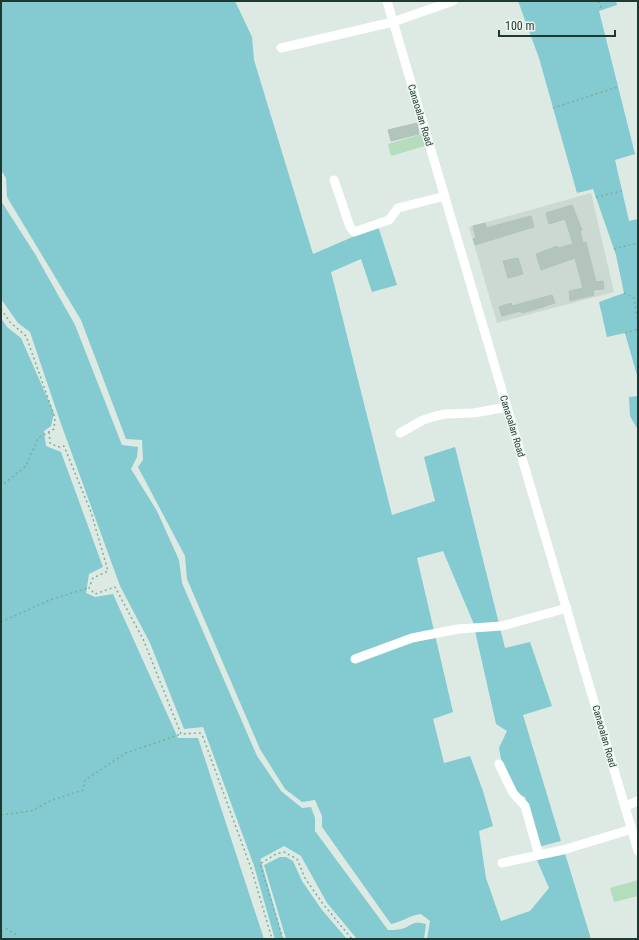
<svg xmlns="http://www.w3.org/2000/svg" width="639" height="940" viewBox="0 0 639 940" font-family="'Roboto Condensed',sans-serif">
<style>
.built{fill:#cbd9d2}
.green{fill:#b5dcbd}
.water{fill:#83cad1}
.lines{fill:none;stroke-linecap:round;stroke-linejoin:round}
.canal{stroke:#83cad1;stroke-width:8}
.building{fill:#b3c4bc;stroke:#b0c3ba}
.path{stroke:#7dae9b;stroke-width:1.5;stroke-dasharray:2 3;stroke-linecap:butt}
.minor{stroke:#fff;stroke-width:9}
.labels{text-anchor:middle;stroke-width:3;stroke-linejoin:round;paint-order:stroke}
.street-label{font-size:10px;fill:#1f3930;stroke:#edf6f1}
</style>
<rect width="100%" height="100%" fill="#ddeae3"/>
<path class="built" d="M591,193L614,292L497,323L469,227Z"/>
<path class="green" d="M422,134L425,146L391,156L388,144Z
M638,880V896L614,902L610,888Z"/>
<path class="water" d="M1,1H235L252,37L254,60L313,254L378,226L397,285L372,292L361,259L331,272L392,515L435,501L424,457L455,447L505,648L530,642L552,706L523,715L561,841L538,847L525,797L515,793L502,764L499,748L507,731L496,724L473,622L443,551L417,558L453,712L433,719L444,763L470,756L483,791L493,826L479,831L486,878L501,921L530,911L549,888L536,858L564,850L591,939H427L430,921L421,914C410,915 402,922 391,924L322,827V816L315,800L302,802L285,789L260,749L187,579L185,556L138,467L143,460L142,440L126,439L81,320L7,197L6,178L1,170Z
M518,1H616L617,5L599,11L635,154L615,160L629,221L638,219V379L625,333L607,337L599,302L624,293L616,255L593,189L577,193L539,58Z
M1,201L35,254L75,325L122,445L138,447L137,457L131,469L157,511L179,560L182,583L257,756L281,791L302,808L311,807L315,818V831L388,930C392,930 397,930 401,929C413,926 410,920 426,924L424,939H357L327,903L301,856L284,846L253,863L203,727L184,729L150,643L120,586L60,421L30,332L18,323L1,299Z
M1,318L7,327L21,338L54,413L51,426L44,431L46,446L61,452L103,567L89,574L86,593L95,597L113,594L178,738H198L264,939H1Z
M638,396V430L630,416L629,397Z
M280,857H286L293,861L302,881L322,910L347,939H286L264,865Z"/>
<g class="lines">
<path class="canal" d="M254,851L279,939"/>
</g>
<path class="building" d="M417,123L419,134L391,141L388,130Z
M572,205L582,230L580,231L583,243L586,242L596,282L603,281L604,289L593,290L594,295L570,301L569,291L583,288L575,258L541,270L536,254L557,246L558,248L573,244L565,219L549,224L546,213Z
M531,216L534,227L475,245L473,239L476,238L473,226L485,223L486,228Z
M518,258L523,274L508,278L503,261Z
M552,295L555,303L533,310L522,313L521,311L502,316L499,307L511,303L512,306Z"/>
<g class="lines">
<path class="path" d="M599,1L602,10
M553,108L618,87
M596,197L622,191
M614,249L638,243
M624,293L634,298L638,324
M1,309L10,322L26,336L55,418L54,429L38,438L26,466L1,486
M625,333L638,329
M49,432L50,443L58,447L64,446L91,512L108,571L93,578L89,588L95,594L115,587L143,639L181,734L200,733L203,737L252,871L272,939
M1,622L50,600L88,588
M1,815L31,811L50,801L83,790L85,780L126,753L181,734
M1,931L7,929L15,934L16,939
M283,939L260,864L276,854L284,852L297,859L305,878L323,904L352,939"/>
<path class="minor" d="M387,1L638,851
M281,48L393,22L453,1
M334,180L350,227L354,232L389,220L398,208L445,196
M400,433L423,420L436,416L445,414L474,413L507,407
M355,659L412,638L458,629L502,626L567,608
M499,764L513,793L525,806L539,855L563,850L632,829
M626,806L638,801
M502,863L539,855"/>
</g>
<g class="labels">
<g class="street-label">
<text transform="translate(421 115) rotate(73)" y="4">Canaoalan Road</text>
<text transform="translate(513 426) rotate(73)" y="4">Canaoalan Road</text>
<text transform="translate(605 736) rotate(74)" y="4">Canaoalan Road</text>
</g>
</g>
<rect width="639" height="940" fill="none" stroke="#1f3930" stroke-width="4"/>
<path d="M499 30v6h116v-6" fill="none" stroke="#1f3930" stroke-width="2"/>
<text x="505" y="30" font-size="12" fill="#1f3930" stroke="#edf6f1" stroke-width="3" paint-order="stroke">100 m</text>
</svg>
